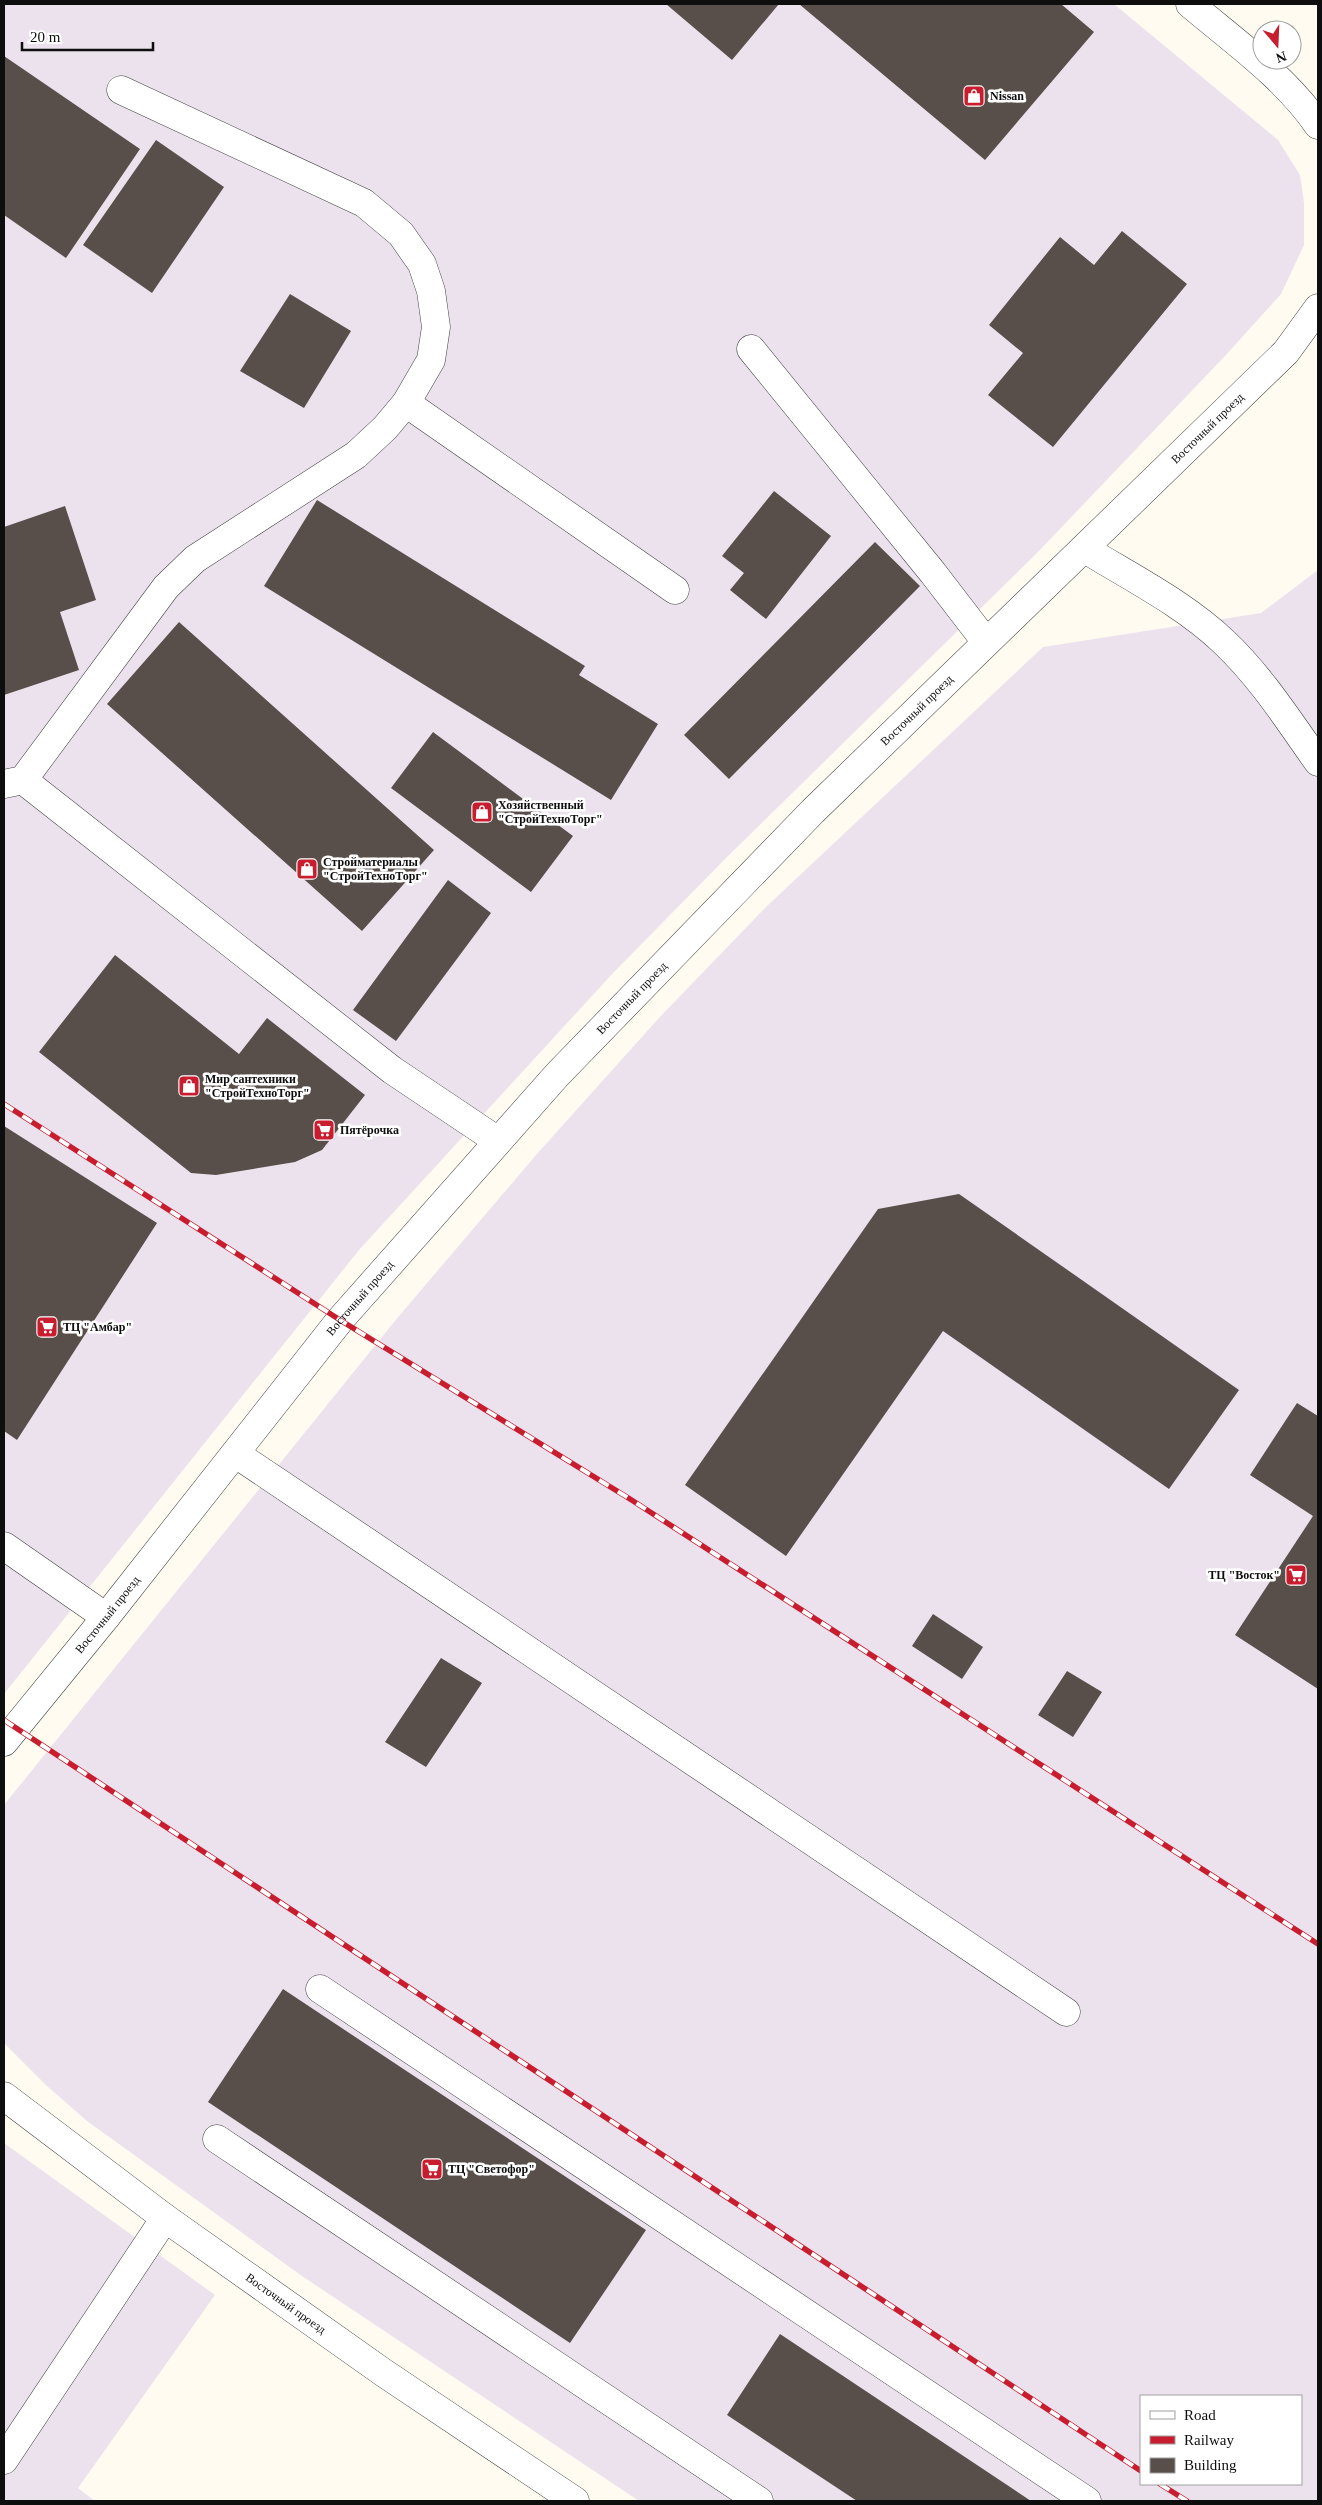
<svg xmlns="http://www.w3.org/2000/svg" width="1322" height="2505" viewBox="0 0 1322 2505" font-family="'Times New Roman',serif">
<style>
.industrial{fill:#ece2ee;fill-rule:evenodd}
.building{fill:#584f4a}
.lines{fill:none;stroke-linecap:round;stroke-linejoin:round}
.minor-casing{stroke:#414141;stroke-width:29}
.minor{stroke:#fff;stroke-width:28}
.rail-casing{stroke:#c81d2e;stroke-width:5.5}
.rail{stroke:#fff;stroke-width:4;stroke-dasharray:11;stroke-linecap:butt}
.labels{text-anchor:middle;stroke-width:5;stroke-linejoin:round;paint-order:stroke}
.poi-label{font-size:12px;font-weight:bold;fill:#0e0e0e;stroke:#fff;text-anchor:start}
.street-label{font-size:12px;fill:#0e0e0e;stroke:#fff}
</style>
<rect width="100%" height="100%" fill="#fffbf0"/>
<path class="industrial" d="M4,4H1114L1278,140L1300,175L1304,203V245L1281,294L1225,356L1037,553L727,857L613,973L359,1250L4,1694Z
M1318,570V2501H639L302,2276L87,2121L47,2086L4,2043V1805L394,1322L536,1155L658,1019L767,906L1043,647L1261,613ZM1141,2396H1301V2484H1141Z
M4,2143L215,2295L78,2488L95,2501H4Z"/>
<path class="building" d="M666,4H779L732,60Z
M799,4H1061L1094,32L985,160Z
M4,56L140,149L66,258L4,215Z
M156,140L224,187L152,293L83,245Z
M1122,231L1187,284L1053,447L988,395L1023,353L989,325L1060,237L1094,265Z
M290,294L351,331L304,408L240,371Z
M774,491L831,536L766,619L730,590L744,573L722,556Z
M317,500L585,666L579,675L658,724L611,800L264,586Z
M65,506L96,600L60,612L79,670L4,695V527Z
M875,542L920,586L729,779L684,735Z
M179,622L434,850L362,931L107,704Z
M433,732L573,836L531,892L391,788Z
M448,880L491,913L396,1041L353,1010Z
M115,955L239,1054L267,1018L365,1095L322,1150L295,1162L216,1175L191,1173L39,1052Z
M4,1126L157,1223L17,1440L4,1431Z
M959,1194L1239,1390L1169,1489L943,1331L786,1556L685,1485L878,1209Z
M1297,1403L1318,1416V1689L1235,1635L1313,1516L1250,1475Z
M933,1614L983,1647L962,1679L912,1646Z
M441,1658L482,1683L426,1767L385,1742Z
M1067,1671L1102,1692L1073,1737L1038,1715Z
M283,1989L646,2230L570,2343L208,2102Z
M780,2334L1031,2501H857L727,2415Z"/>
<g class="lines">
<g class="minor-casing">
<g id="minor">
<path d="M1190,4C1235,42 1285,77 1318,125"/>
<path d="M121,90L364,203L401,234L422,264L431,291L436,327L431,360L406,403"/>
<path d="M751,349L933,573L986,642"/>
<path d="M1085,549C1132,578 1184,604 1224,642C1261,677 1289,721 1318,762"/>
<path d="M23,780L392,1070L498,1141"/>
<path d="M4,784L23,780L166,587L195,559L356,455L385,428L406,403L675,590"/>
<path d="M236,1454L1066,2012"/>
<path d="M4,1546L106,1617"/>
<path id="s1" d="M4,1742L106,1617L340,1320L557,1075L813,811L1286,352L1318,308"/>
<path d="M320,1989L1087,2501"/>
<path id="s2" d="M4,2096L165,2218L384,2373L575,2501"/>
<path d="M217,2139L759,2501"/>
<path d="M4,2460L165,2218"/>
</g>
</g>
<use href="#minor" class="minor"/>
<g class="rail-casing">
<path id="rail" d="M4,1104L340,1320L630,1499L1318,1944
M4,1720L1141,2471
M1160,2484L1187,2501"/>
</g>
<use href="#rail" class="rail"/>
</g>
<defs>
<g id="shop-square" transform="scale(1.125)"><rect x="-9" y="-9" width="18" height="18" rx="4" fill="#c81d2e" stroke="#fff"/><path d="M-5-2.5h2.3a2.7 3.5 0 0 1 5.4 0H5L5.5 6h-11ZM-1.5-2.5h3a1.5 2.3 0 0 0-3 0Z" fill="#fff"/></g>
<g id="supermarket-square" transform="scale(1.125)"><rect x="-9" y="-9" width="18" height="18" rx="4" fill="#c81d2e" stroke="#fff"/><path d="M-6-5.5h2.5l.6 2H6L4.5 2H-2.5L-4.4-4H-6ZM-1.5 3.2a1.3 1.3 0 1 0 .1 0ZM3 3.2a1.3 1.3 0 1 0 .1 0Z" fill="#fff"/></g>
</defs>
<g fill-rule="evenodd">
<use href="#shop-square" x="974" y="96"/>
<use href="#shop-square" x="482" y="812"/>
<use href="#shop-square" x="307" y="869"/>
<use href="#shop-square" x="189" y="1086"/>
<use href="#supermarket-square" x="324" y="1130"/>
<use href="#supermarket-square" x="47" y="1327"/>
<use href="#supermarket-square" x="1296" y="1575"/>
<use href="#supermarket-square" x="432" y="2169"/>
</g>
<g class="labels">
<g class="poi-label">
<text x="990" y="100">Nissan</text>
<text x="498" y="809">Хозяйственный<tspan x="498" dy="14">"СтройТехноТорг"</tspan></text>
<text x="323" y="866">Стройматериалы<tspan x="323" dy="14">"СтройТехноТорг"</tspan></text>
<text x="205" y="1083">Мир сантехники<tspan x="205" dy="14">"СтройТехноТорг"</tspan></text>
<text x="340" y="1134">Пятёрочка</text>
<text x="63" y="1331">ТЦ "Амбар"</text>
<text x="1280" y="1579" text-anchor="end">ТЦ "Восток"</text>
<text x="448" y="2173">ТЦ "Светофор"</text>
</g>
<g class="street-label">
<text dy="4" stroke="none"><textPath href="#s1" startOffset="1784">Восточный проезд</textPath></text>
<text dy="4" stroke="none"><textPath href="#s1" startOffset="1379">Восточный проезд</textPath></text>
<text dy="4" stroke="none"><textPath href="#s1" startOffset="974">Восточный проезд</textPath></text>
<text dy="4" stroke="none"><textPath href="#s1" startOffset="569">Восточный проезд</textPath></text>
<text dy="4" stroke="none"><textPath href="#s1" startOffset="164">Восточный проезд</textPath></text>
<text dy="4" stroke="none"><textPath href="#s2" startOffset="350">Восточный проезд</textPath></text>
</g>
</g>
<rect width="1322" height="2505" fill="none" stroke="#0e0e0e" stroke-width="10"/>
<rect x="1140" y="2395" width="162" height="90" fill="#ffffff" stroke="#9f9f9f"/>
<rect x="1150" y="2411" width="25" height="8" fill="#ffffff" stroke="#9f9f9f"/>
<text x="1184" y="2420" font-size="15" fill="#0e0e0e">Road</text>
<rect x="1150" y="2436" width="25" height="8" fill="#c81d2e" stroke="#9f9f9f"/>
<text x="1184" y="2445" font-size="15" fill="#0e0e0e">Railway</text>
<rect x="1150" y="2458" width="25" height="15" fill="#584f4a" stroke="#9f9f9f"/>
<text x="1184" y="2470" font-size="15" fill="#0e0e0e">Building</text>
<g transform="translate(1277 45) rotate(161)"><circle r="24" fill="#ffffff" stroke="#9f9f9f"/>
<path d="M0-4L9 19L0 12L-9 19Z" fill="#c81d2e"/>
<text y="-8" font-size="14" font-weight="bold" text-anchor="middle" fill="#0e0e0e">N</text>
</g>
<path d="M22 42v8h131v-8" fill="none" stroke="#0e0e0e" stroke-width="2.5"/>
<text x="30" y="42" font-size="15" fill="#0e0e0e" stroke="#ffffff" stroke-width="4" paint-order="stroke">20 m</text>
</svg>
